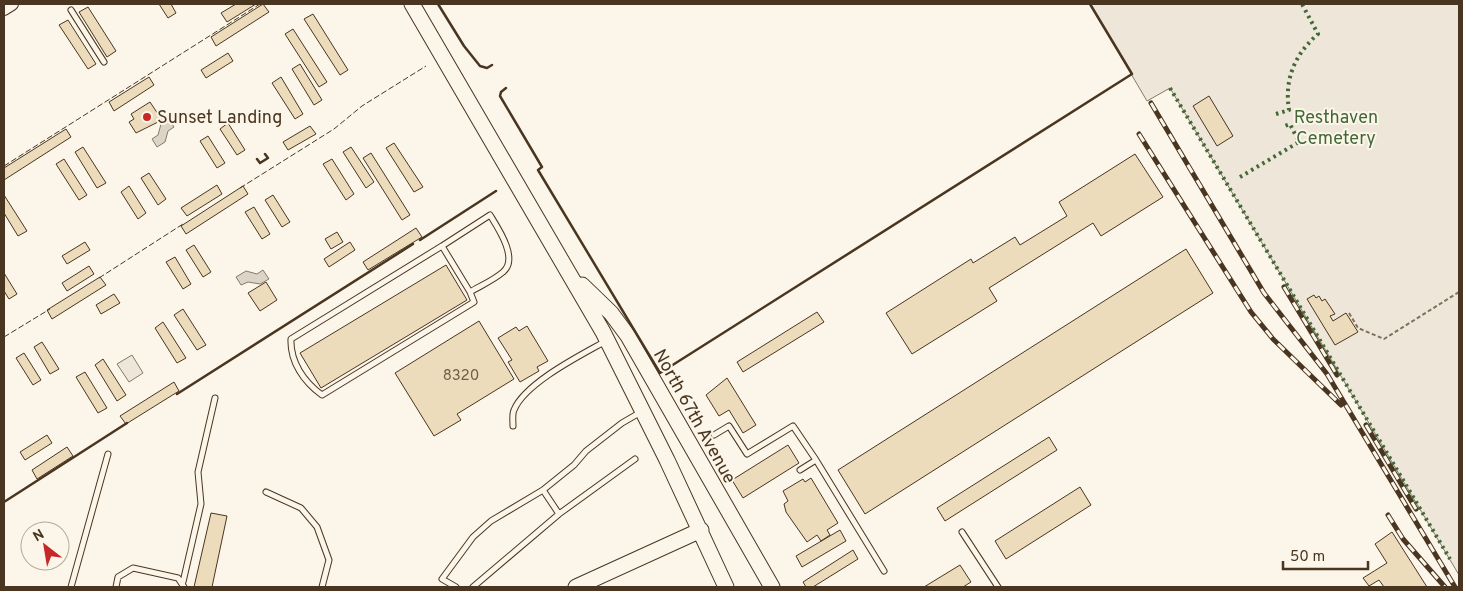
<svg xmlns="http://www.w3.org/2000/svg" width="1463" height="591" viewBox="0 0 1463 591" font-family="Overpass,sans-serif">
<style>
.green{fill:#ede6d9;stroke:#887966}
.water{fill:#dcd4c6;stroke:#887966}
.building{fill:#ecdcbc;stroke:#4a3520}
.lines{fill:none;stroke-linecap:round;stroke-linejoin:round}
.service-casing{stroke:#4a3520;stroke-width:7}
.tertiary-casing{stroke:#4a3520;stroke-width:14}
.secondary-casing{stroke:#4a3520;stroke-width:17}
.path{stroke:#7f6f5c;stroke-width:2;stroke-dasharray:4 2.5;stroke-linecap:butt}
.service{stroke:#fbf6e9;stroke-width:5}
.tertiary{stroke:#fbf6e9;stroke-width:12}
.secondary{stroke:#fbf6e9;stroke-width:15}
.rail-casing{stroke:#4a3520;stroke-width:5}
.rail{stroke:#fbf6e9;stroke-width:3;stroke-dasharray:9;stroke-linecap:butt}
.hedge{stroke:#436837;stroke-width:4;stroke-dasharray:2.5 4;stroke-linecap:butt}
.fence{stroke:#4a3520;stroke-width:1;stroke-dasharray:6 2.5;stroke-linecap:butt}
.wall{stroke:#4a3520;stroke-width:2.5}
.poi-dot{fill:#c62828;stroke:#fbf6e9;stroke-width:2}
.labels{text-anchor:middle;stroke-width:4;stroke-linejoin:round;paint-order:stroke}
.number-label{font-size:15px;fill:#725f47}
.poi-label{font-size:18px;fill:#4a3520;stroke:#fbf6e9;text-anchor:start}
.park-label{font-size:18px;fill:#436837;stroke:#fbf6e9}
.street-label{font-size:18px;fill:#4a3520;stroke:#fbf6e9}
</style>
<rect width="100%" height="100%" fill="#fbf6e9"/>
<path class="green" d="M1090,4H1459V575L1170,88L1147,101Z
M132,355L143,373L129,382L117,364Z"/>
<path class="water" d="M169,119L174,127L168,131L165,142L157,147L152,139L158,135L161,124Z
M263,270L269,279L260,284L248,282L241,285L236,277L246,271L257,274Z"/>
<path class="building" d="M159,4H171L176,13L168,18Z
M236,4H256L227,22L221,13Z
M263,4L269,12L216,46L211,37Z
M88,7L116,51L107,57L79,12Z
M313,14L348,70L340,75L304,19Z
M68,20L96,64L88,69L59,25Z
M293,29L327,82L319,87L285,34Z
M228,53L233,61L206,78L201,70Z
M300,64L322,100L314,105L292,69Z
M149,77L154,85L114,111L109,102Z
M281,77L303,114L295,119L272,83Z
M1209,96L1233,136L1217,146L1193,106Z
M150,102L162,120L136,133L129,122L134,119L131,114Z
M228,123L245,150L237,155L220,129Z
M310,126L316,134L288,150L283,142Z
M66,129L71,137L4,180V168Z
M208,136L225,163L217,168L200,141Z
M394,143L423,187L414,192L386,148Z
M83,147L106,183L97,188L75,152Z
M351,147L374,182L366,188L343,152Z
M371,153L410,215L402,220L363,158Z
M1135,154L1163,197L1101,236L1093,223L989,288L997,301L912,354L886,313L971,259L973,263L1015,237L1020,245L1067,216L1059,202Z
M64,159L87,195L79,200L56,164Z
M332,159L354,194L346,200L323,164Z
M149,173L166,199L158,205L141,178Z
M217,185L222,194L187,216L181,208Z
M129,186L146,213L138,219L121,192Z
M243,186L248,194L186,234L181,226Z
M4,195L27,231L18,236L4,213Z
M273,195L290,222L282,227L265,200Z
M254,207L270,234L262,239L245,212Z
M416,228L422,237L368,270L363,262Z
M337,232L343,242L331,249L325,239Z
M85,242L90,250L67,264L62,256Z
M350,242L355,250L329,267L324,259Z
M194,245L211,272L203,277L186,250Z
M1186,249L1213,293L865,514L838,470Z
M175,257L191,284L183,289L166,262Z
M446,265L467,300L321,388L300,353Z
M89,266L94,274L67,291L62,283Z
M4,273L17,294L9,299L4,291Z
M100,277L106,285L52,319L47,310Z
M266,282L277,300L260,311L248,293Z
M114,294L120,303L101,314L96,305Z
M1314,295L1316,298L1319,296L1322,301L1325,299L1335,314L1330,316L1333,321L1346,313L1358,332L1335,345L1307,299Z
M183,309L206,345L197,350L174,315Z
M817,312L824,322L743,372L737,362Z
M479,321L514,379L457,414L461,420L434,436L395,373Z
M163,322L186,358L177,363L155,328Z
M527,326L548,361L537,367L539,371L520,382L508,362L512,360L498,338L516,327L519,331Z
M42,342L59,369L50,374L34,347Z
M24,353L41,380L33,385L16,358Z
M103,359L126,395L117,401L95,365Z
M85,372L107,408L98,413L76,377Z
M727,378L756,425L743,433L729,410L719,416L706,395Z
M174,382L179,391L126,424L120,416Z
M47,435L52,443L25,460L20,452Z
M1049,437L1057,450L945,521L937,508Z
M788,445L799,463L743,498L732,480Z
M67,447L73,456L37,479L32,470Z
M811,478L838,523L827,530L830,535L821,541L817,535L807,542L786,512L784,504L788,501L783,491L803,479L805,482Z
M1080,487L1091,505L1006,559L995,541Z
M211,513L227,516L212,587H194Z
M840,530L846,541L802,567L796,556Z
M1392,532L1427,587H1384L1379,580L1369,586L1363,578L1387,563L1375,544Z
M853,550L858,559L813,587H806L803,582Z
M960,565L971,582L963,587H924Z"/>
<g class="lines">
<g class="service-casing">
<path id="service" d="M71,10L104,62
M490,215C498,228 519,259 503,272C494,280 480,286 470,292L442,246Z
M442,246L291,339C290,362 304,382 322,395L474,302L470,292
M513,426C513,421 512,414 514,410C525,383 581,355 606,341
M714,435L729,426L747,454L793,426L816,460
M800,470L816,460L884,571
M266,492L301,508L317,527L329,560L322,587
M559,514L635,459
M962,532L998,587
M183,582L201,504L198,472L215,398
M71,587L108,454
M116,587L118,577L133,568L178,578L184,587
M456,587L442,579L473,537L491,521L543,490L574,465L586,451L622,423L641,412
M473,587L559,514L543,490"/>
</g>
<g class="tertiary-casing">
<path id="tertiary" d="M4,9L12,4"/>
</g>
<g class="secondary-casing">
<path id="secondary" d="M412,4L603,332L667,460L726,587
M582,285L611,313L628,336L772,587
M576,587L701,530"/>
</g>
<path class="path" d="M1349,313L1358,328L1384,339L1459,292"/>
<use href="#service" class="service"/>
<use href="#tertiary" class="tertiary"/>
<use href="#secondary" class="secondary"/>
<g class="rail-casing">
<path id="rail" d="M1151,103L1264,293L1327,374L1455,587
M1139,134L1251,312L1273,339L1341,405
M1284,287L1337,375
M1366,425L1416,509
M1388,515L1403,539L1445,587"/>
</g>
<use href="#rail" class="rail"/>
<path class="hedge" d="M1170,88L1450,559
M1276,114L1289,110C1284,79 1295,54 1318,34L1302,4
M1240,177L1299,142L1290,124L1282,127"/>
<path class="fence" d="M4,166L260,4
M240,188L334,129L362,106L426,66
M99,278L183,224
M4,337L50,309"/>
<path class="wall" d="M438,4L464,46L480,66L487,68L492,65
M506,88L501,92L500,96L542,167L538,170L660,373L1132,74L1090,4
M257,159L260,163L268,158L265,154
M420,240L496,191
M177,394L413,244
M4,502L127,423"/>
</g>
<circle class="poi-dot" cx="147" cy="117" r="5"/>
<g class="labels">
<g class="number-label">
<text x="461" y="380">8320</text>
</g>
<g class="poi-label">
<text x="157" y="123">Sunset Landing</text>
</g>
<g class="park-label">
<text x="1336" y="123">Resthaven<tspan x="1336" dy="21">Cemetery</tspan></text>
</g>
<g class="street-label">
<text transform="translate(695 416) rotate(61)" y="6">North 67th Avenue</text>
</g>
</g>
<rect width="1463" height="591" fill="none" stroke="#4a3520" stroke-width="10"/>
<g transform="translate(45 546) rotate(329)"><circle r="24" fill="#fbf6e9" stroke="#b4a999"/>
<path d="M0-4L9 19L0 12L-9 19Z" fill="#c62828"/>
<text y="-8" font-size="14" font-weight="bold" text-anchor="middle" fill="#4a3520">N</text>
</g>
<path d="M1283 561v8h85v-8" fill="none" stroke="#4a3520" stroke-width="2.5"/>
<text x="1290" y="561" font-size="15" fill="#4a3520" stroke="#fbf6e9" stroke-width="4" paint-order="stroke">50 m</text>
</svg>
